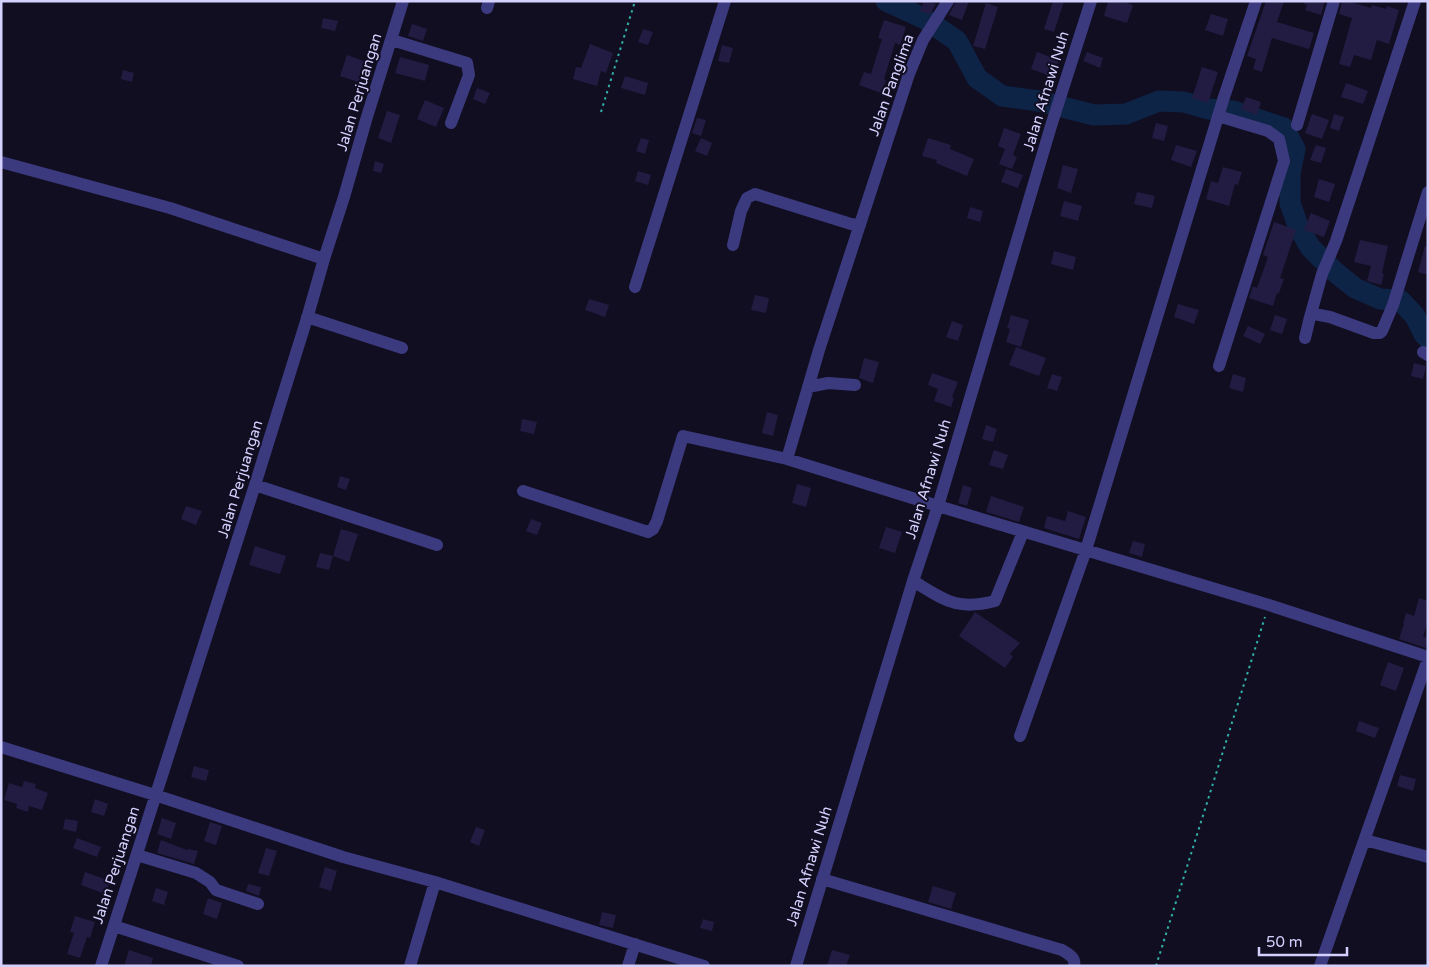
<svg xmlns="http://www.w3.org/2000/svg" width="1429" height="967" viewBox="0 0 1429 967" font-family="'Varela Round',sans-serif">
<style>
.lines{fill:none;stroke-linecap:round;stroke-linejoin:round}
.river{stroke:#0e2446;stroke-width:21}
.building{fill:#221b42}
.path{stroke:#31b0a7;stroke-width:2;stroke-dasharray:2.5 4;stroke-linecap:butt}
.minor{stroke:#3c3a7f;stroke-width:12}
.labels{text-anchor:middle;stroke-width:4;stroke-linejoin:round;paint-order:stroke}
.street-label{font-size:15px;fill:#d4d0fe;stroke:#110e21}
</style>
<rect width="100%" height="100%" fill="#110e21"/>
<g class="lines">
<path class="river" d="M886,1L925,19L957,41L977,78L1002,96L1039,101L1094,115L1126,114L1159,101L1184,102L1208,109L1233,111L1284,128L1295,149L1290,174V203L1298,226L1310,247L1335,272L1355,288L1380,299L1400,300L1415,316L1424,334L1428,338"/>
</g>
<path class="building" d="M924,1L936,4L930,14L920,11Z
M956,1H969L962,20L949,15Z
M1053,1H1064L1054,32L1044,29Z
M1108,1H1123L1133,5L1127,23L1104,16Z
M1266,1H1284L1277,22L1314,33L1309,49L1272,38L1262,72L1253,69L1256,59L1247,56Z
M1304,1H1325L1321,15L1305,10L1307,5L1304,4Z
M1342,1H1348L1371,8L1372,5L1386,9L1387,6L1399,10L1389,44L1377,40L1371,60L1354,55L1350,67L1339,64L1352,18L1339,14Z
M986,3L998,7L985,49L973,46Z
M1211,14L1228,19L1223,36L1205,30Z
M323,18L338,21L335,31L321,28Z
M884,20L906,27L900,45L895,43L884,79L886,80L881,93L859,85L864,72L871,74L882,39L878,38Z
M412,24L427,29L423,41L408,36Z
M643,29L653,32L648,45L638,42Z
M590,44L613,53L606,73L601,71L597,86L573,79L576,67L581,68Z
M722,45L733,48L729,63L718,61Z
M1037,52L1059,60L1053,77L1031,69Z
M1087,52L1103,58L1100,68L1083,61Z
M347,55L372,64L364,84L340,76Z
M400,57L429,65L425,81L395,73Z
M1202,67L1218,72L1208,103L1192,98Z
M123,70L134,73L132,82L121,79Z
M625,76L648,83L645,95L621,88Z
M1346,83L1368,91L1363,104L1341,97Z
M477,88L490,93L485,104L473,99Z
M1246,97L1261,102L1257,115L1241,109Z
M425,100L444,108L436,127L417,119Z
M387,111L400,115L391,143L378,138Z
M1312,114L1329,120L1322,139L1305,133Z
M1334,114L1344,117L1339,131L1330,128Z
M697,118L706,120L701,136L692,133Z
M1156,123L1168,126L1164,141L1152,138Z
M1004,128L1021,134L1013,155L1017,157L1012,169L999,164L1005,149L998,146Z
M641,138L649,140L645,154L636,151Z
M701,138L712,143L707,156L695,151Z
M928,138L951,145L950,149L974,159L967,176L936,163L937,160L922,156Z
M1176,145L1197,151L1191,167L1171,160Z
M1316,145L1326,148L1321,163L1310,160Z
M375,161L384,164L381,173L373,171Z
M1063,165L1078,169L1071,193L1057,188Z
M1223,167L1242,172L1238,185L1235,184L1229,206L1206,199L1211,181L1218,183Z
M1006,169L1023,175L1018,188L1001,182Z
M638,171L651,175L648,185L635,181Z
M1319,179L1335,184L1329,202L1314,197Z
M1137,192L1155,196L1152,208L1134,204Z
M1064,201L1082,206L1078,221L1060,216Z
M970,207L983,211L980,222L967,218Z
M1311,213L1330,221L1324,237L1304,230Z
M1274,222L1296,230L1280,278L1284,279L1279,293H1277L1273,306L1249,298L1253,286L1257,288L1268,257L1263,255Z
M1360,240L1388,246L1382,273L1384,274L1381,285L1367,281L1371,266L1354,262Z
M1425,246L1428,247V275L1418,272Z
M1054,251L1076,257L1073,270L1051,264Z
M755,295L769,298L766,313L751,310Z
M589,299L609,305L605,317L585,310Z
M1178,304L1199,310L1194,324L1174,317Z
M1011,315L1029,320L1021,347L1006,342L1010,329L1007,328Z
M1275,315L1287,319L1282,334L1270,330Z
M952,321L963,325L958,341L946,337Z
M1248,326L1265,334L1260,344L1243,336Z
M1016,347L1046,358L1039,376L1009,365Z
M864,358L879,362L873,383L859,378Z
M1414,363L1426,366L1423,379L1411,376Z
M932,373L958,382L952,397L954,398L951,407L934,401L938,389L928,385Z
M1052,374L1062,377L1057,391L1047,388Z
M1233,374L1246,378L1243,392L1229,388Z
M767,412L778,415L773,436L762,433Z
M522,419L537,422L534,434L520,431Z
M986,425L997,429L993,442L982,439Z
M994,450L1008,455L1003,469L989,465Z
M340,476L350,479L346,490L337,487Z
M797,484L811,488L806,507L792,503Z
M963,485L972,488L967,506L958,503Z
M991,496L1024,507L1019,522L986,512Z
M186,506L202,511L196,525L181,519Z
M1068,511L1086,517L1079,539L1044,528L1047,516L1065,521Z
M531,519L542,523L537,535L526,531Z
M886,527L902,532L895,553L879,548Z
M341,529L358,534L349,562L333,556Z
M1133,541L1145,544L1142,557L1129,553Z
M255,546L286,556L280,574L249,565Z
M320,553L333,556L329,570L316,567Z
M1419,598L1428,601V621L1423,636L1428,638L1426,648L1399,639L1404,624H1403L1406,613L1414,616Z
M975,612L1020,643L1010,654L1013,657L1005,668L959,636Z
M1388,662L1404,668L1396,691L1380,685Z
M1359,721L1379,728L1375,738L1356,731Z
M194,766L209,770L206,781L191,777Z
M1400,775L1416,779L1413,791L1397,786Z
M24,781L36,784L35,788L48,793L42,810L29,806L28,812L16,808L17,804L4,800L9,783L22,787Z
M95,799L108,804L104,816L91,812Z
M162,818L176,823L171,839L157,834Z
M65,819L78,821L76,832L63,829Z
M210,822L222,826L216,845L204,841Z
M476,827L485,830L479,846L470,842Z
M77,838L101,847L97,857L73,848Z
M161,840L187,850L188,849L198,851L194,864L157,853Z
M266,848L277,851L269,876L258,873Z
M325,867L337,871L331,891L319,887Z
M85,872L110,881L105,894L81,885Z
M248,884L261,887L259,896L246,891Z
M933,886L956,893L951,909L928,902Z
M156,888L168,892L164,905L152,901Z
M208,898L222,903L217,919L203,914Z
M602,912L616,915L613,928L599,925Z
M75,916L95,922L90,938L87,937L80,958L67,954L74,933L70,932Z
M703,919L714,922L712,931L700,928Z
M129,950L153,958L151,966H124Z
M832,950L850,955L846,966H827Z"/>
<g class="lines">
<path class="path" d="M601,112L635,1
M1156,966L1265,617"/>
<path class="minor" d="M487,8L489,1
M392,40L467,63L469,75L451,123
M1218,116L1268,131L1279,139L1284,161L1219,366
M1297,125L1334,1
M1,162L170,208L324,259
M733,245L741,211L747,198L755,194L851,224L860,225
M635,287L725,1
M307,317L402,348
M1310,317L1322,274L1336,241L1415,1
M1305,338L1310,317L1314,314L1330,317L1374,333H1380L1382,331L1393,305L1428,192
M1423,352L1428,355
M808,387L828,383L855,385
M787,459L819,350L909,74L923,40L948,1
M255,485L437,545
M523,491L648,532L653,529L657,521L683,436L787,459L938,506L1269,605L1428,657
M913,581C945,600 956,611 995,601L1023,532
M1020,736L1086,550L1223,100L1256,1
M1,747L155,795L343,857L435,882L704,966
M1365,840L1428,857
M137,855L196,873L210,882L216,890L258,904
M822,879L1062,950C1068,954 1076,957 1074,966
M114,926L238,966
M101,966L255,485L308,315L324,259L344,197L366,120L403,1
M410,966L435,882
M628,966L635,944
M796,966L913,581L938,506L1051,126L1091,1
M1320,966L1428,659"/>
</g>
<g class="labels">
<g class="street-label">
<text transform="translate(891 85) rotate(-70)" y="5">Jalan Panglima</text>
<text transform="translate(1046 91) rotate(-73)" y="5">Jalan Afnawi Nuh</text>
<text transform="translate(359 92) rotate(-73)" y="5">Jalan Perjuangan</text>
<text transform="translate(240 479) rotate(-73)" y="5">Jalan Perjuangan</text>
<text transform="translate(928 479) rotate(-73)" y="5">Jalan Afnawi Nuh</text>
<text transform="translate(116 865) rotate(-72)" y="5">Jalan Perjuangan</text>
<text transform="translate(809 866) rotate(-73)" y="5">Jalan Afnawi Nuh</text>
</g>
</g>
<rect width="1429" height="967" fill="none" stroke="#d4d0fe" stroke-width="5"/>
<path d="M1259 947v8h88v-8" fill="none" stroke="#d4d0fe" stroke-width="2.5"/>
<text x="1266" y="947" font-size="15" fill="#d4d0fe" stroke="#110e21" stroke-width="4" paint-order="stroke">50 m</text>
</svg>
